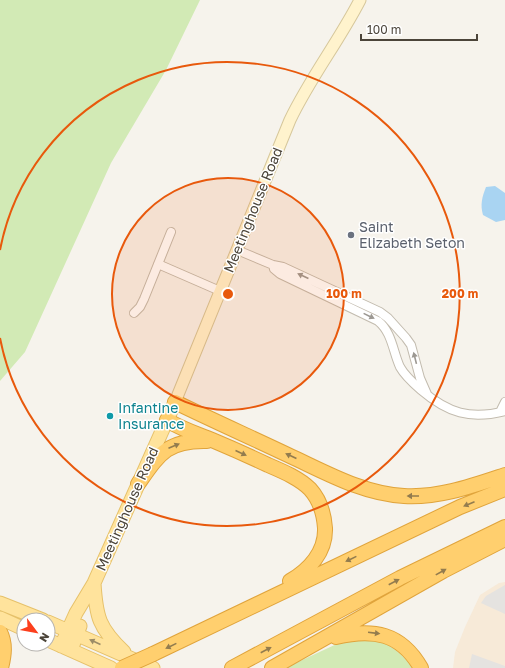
<svg xmlns="http://www.w3.org/2000/svg" width="505" height="668" viewBox="0 0 505 668" font-family="'Golos Text',sans-serif">
<style>
.commercial{fill:#f7ead8}
.green{fill:#d2eab5}
.parking{fill:#e5e3e0}
.water{fill:#a9d4f2}
.lines{fill:none;stroke-linecap:round;stroke-linejoin:round}
.street-casing{stroke:#c2bbae;stroke-width:10}
.secondary-casing{stroke:#d6c79b;stroke-width:13}
.primary-casing{stroke:#e6c16a;stroke-width:15}
.highway-casing{stroke:#e0a43c;stroke-width:16}
.street{stroke:#fff;stroke-width:8}
.secondary{stroke:#fff3cd;stroke-width:11}
.primary{stroke:#ffe39c;stroke-width:13}
.highway{stroke:#ffcf6e;stroke-width:14}
.highway-bridge-casing{stroke:#e0a43c;stroke-width:16;stroke-linecap:butt}
.highway-bridge{stroke:#ffcf6e;stroke-width:14}
.oneway{fill:#9c9892}
.oneway2{fill:#937c4e}
.oneway3{fill:#9c8c66}
.ring{fill:none;stroke:#e8590c;stroke-width:2}
.worship-dot{fill:#6b7280;stroke:#fff;stroke-width:1.5}
.culture-dot{fill:#0f9aa8;stroke:#fff;stroke-width:1.5}
.labels{text-anchor:middle;stroke-width:3;stroke-linejoin:round;paint-order:stroke}
.street-label{font-size:14px;fill:#4b4439;stroke:#fff}
.worship-label{font-size:14px;fill:#5b616d;stroke:#fff;text-anchor:start}
.culture-label{font-size:14px;fill:#0d838f;stroke:#fff;text-anchor:start}
.centre{fill:#e8590c;stroke:#fff;stroke-width:2}
.ring-label{font-size:12px;text-anchor:middle;font-weight:bold;fill:#e8590c;stroke:#fff;stroke-width:3;stroke-linejoin:round;paint-order:stroke}
</style>
<rect width="100%" height="100%" fill="#f6f3ec"/>
<path class="commercial" d="M505,582V668H453L455,652L465,627L480,595L499,583Z"/>
<path class="green" d="M0,0H200L166,70L111,163L25,352L0,381Z
M374,638C390,645 403,653 412,668H285L341,642Z"/>
<path class="parking" d="M505,585V614L481,603L486,596Z
M472,654L505,666V668H469Z"/>
<path class="water" d="M495,186L505,193V220L496,222L483,215C480,205 482,197 486,187Z"/>
<g class="lines">
<g class="street-casing">
<path id="street" d="M237,250L273,265L283,267L380,312L388,318L406,338L411,345L420,378L427,394
M158,264L220,291
M273,265L274,269L280,274L378,321C392,332 393,352 400,367C405,376 413,383 421,390C448,413 470,420 505,411
M134,313L140,307L144,299L171,232
M500,412L505,402"/>
</g>
<g class="secondary-casing">
<path id="secondary" d="M175,402L290,120C310,78 339,41 360,0"/>
</g>
<g class="primary-casing">
<path id="primary" d="M94,583C96,617 99,628 124,652
M0,603L43,620
M0,618L24,629
M48,622L153,668
M48,640L111,668
M61,646L76,613L94,583L175,402
M71,650L80,626"/>
</g>
<g class="highway-casing">
<path id="highway" d="M175,402C212,420 250,437 288,455C325,472 363,494 404,496C439,498 472,486 505,475
M167,420C181,429 197,434 212,440C231,448 249,456 268,465C282,471 299,478 310,489C320,500 324,514 325,528C326,552 309,570 290,581
M138,484C159,454 167,440 207,441
M0,632C6,644 4,656 1,668
M336,637C373,628 401,633 421,668
M153,654L460,507L505,489
M232,668L400,578L505,527
M272,668L443,571L505,539"/>
</g>
<use href="#street" class="street"/>
<use href="#secondary" class="secondary"/>
<use href="#primary" class="primary"/>
<use href="#highway" class="highway"/>
<g class="highway-bridge-casing">
<path id="highway-bridge" d="M122,668L153,654"/>
</g>
<use href="#highway-bridge" class="highway-bridge"/>
</g>
<defs><path id="oneway-solid" d="M-6-.8H1V-3.2L6.5 0L1 3.2V.8H-6Z"/></defs>
<g class="oneway">
<use href="#oneway-solid" transform="translate(303 276) rotate(-155)"/>
<use href="#oneway-solid" transform="translate(369 316) rotate(26)"/>
<use href="#oneway-solid" transform="translate(415 358) rotate(-104)"/>
</g>
<g class="oneway2">
<use href="#oneway-solid" transform="translate(174 446) rotate(-23)"/>
<use href="#oneway-solid" transform="translate(241 453) rotate(24)"/>
<use href="#oneway-solid" transform="translate(291 456) rotate(-155)"/>
<use href="#oneway-solid" transform="translate(413 496) rotate(-180)"/>
<use href="#oneway-solid" transform="translate(469 504) rotate(157)"/>
<use href="#oneway-solid" transform="translate(351 559) rotate(154)"/>
<use href="#oneway-solid" transform="translate(441 572) rotate(-29)"/>
<use href="#oneway-solid" transform="translate(394 582) rotate(-28)"/>
<use href="#oneway-solid" transform="translate(374 633) rotate(7)"/>
<use href="#oneway-solid" transform="translate(171 646) rotate(154)"/>
<use href="#oneway-solid" transform="translate(266 650) rotate(-28)"/>
</g>
<use class="oneway3" href="#oneway-solid" transform="translate(95 642) rotate(-156)"/>
<circle cx="228" cy="294" r="116" fill="#e8590c" fill-opacity=".12"/>
<g class="ring">
<circle cx="228" cy="294" r="116"/>
<path d="M0 250A232 232 0 1 1 0 338"/>
</g>
<circle class="worship-dot" cx="351" cy="235" r="4"/>
<circle class="culture-dot" cx="110" cy="416" r="4"/>
<g class="labels">
<g class="street-label">
<text transform="translate(253 210) rotate(-68)" y="5">Meetinghouse Road</text>
<text transform="translate(127 509) rotate(-66)" y="5">Meetinghouse Road</text>
</g>
<g class="worship-label">
<text x="359" y="232">Saint<tspan x="359" dy="16">Elizabeth Seton</tspan></text>
</g>
<g class="culture-label">
<text x="118" y="413">Infantine<tspan x="118" dy="16">Insurance</tspan></text>
</g>
</g>
<circle cx="228" cy="294" r="6" class="centre"/>
<g class="ring-label">
<text x="344" y="298">100 m</text>
<text x="460" y="298">200 m</text>
</g>
<g transform="translate(36 632) rotate(122)"><circle r="19" fill="#ffffff" stroke="#b7b4b0"/>
<path d="M0-3L7 15L0 10L-7 15Z" fill="#fc3f1d"/>
<text y="-6" font-size="11" font-weight="bold" text-anchor="middle" fill="#4b4439">N</text>
</g>
<path d="M361 34v6h116v-6" fill="none" stroke="#4b4439" stroke-width="2"/>
<text x="367" y="34" font-size="12" fill="#4b4439" stroke="#ffffff" stroke-width="3" paint-order="stroke">100 m</text>
</svg>
